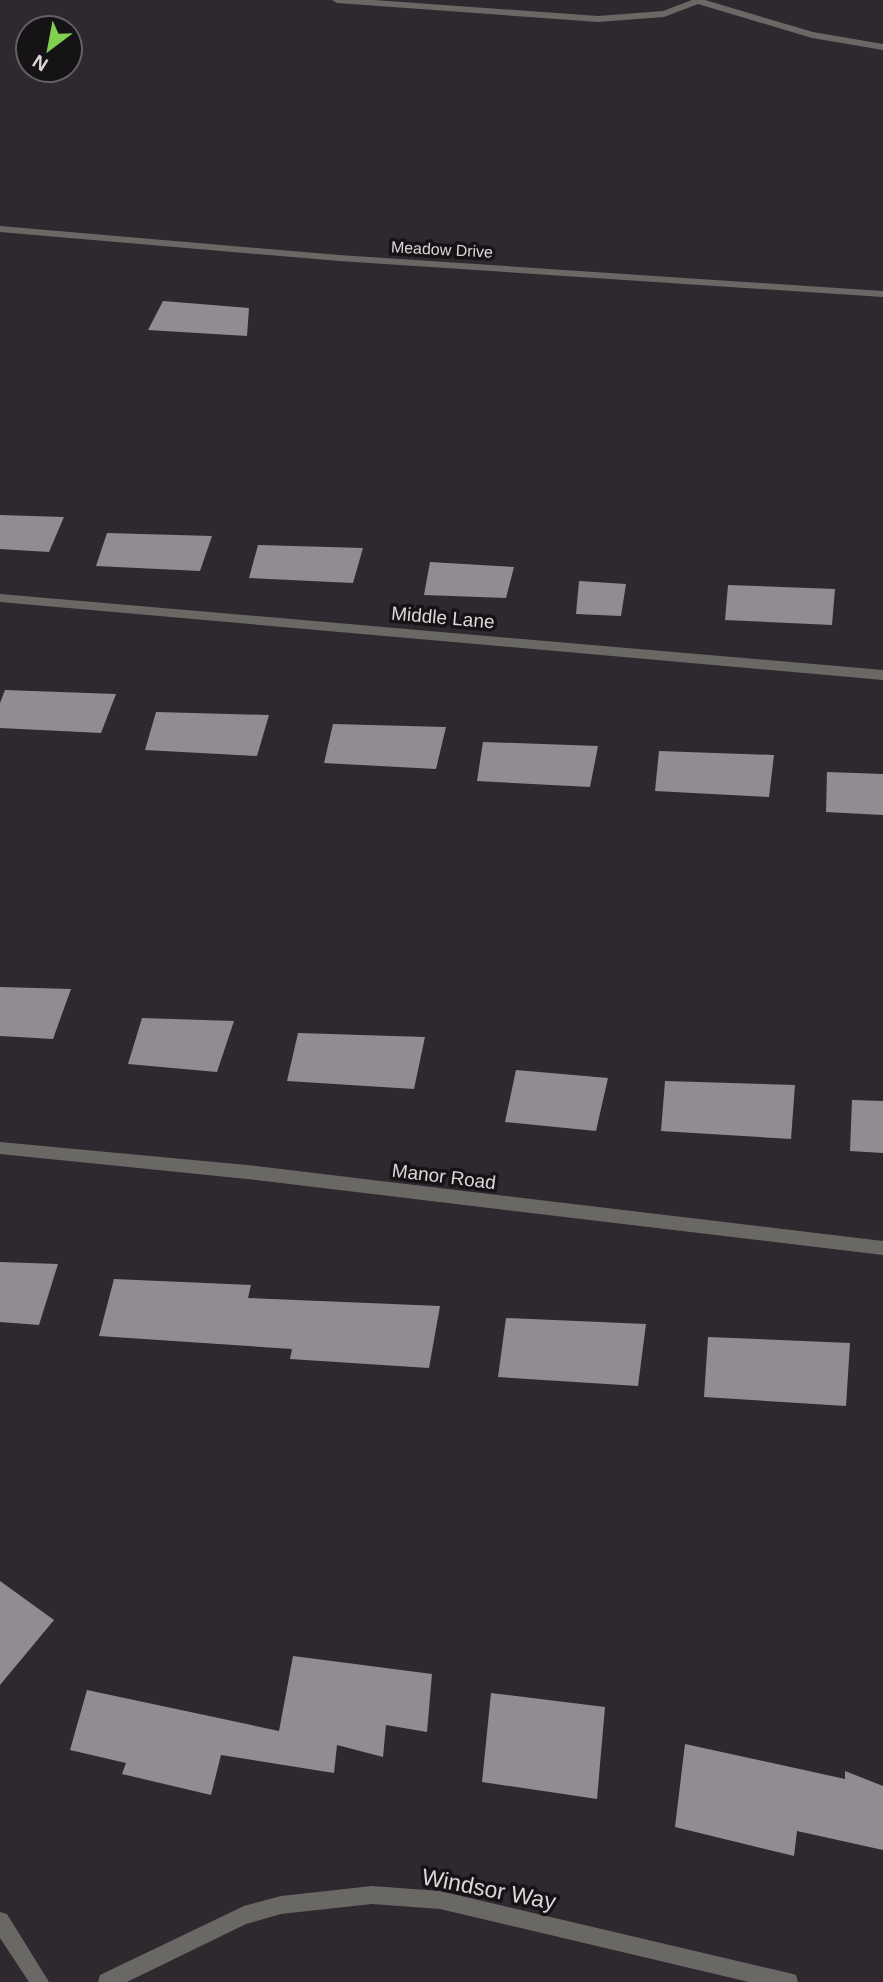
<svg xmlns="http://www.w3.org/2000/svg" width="883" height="1982" viewBox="0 0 883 1982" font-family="Helvetica,sans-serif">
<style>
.building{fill:#938b92}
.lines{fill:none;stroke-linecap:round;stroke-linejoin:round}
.street{fill:#6a6865;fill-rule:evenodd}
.labels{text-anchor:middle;stroke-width:7;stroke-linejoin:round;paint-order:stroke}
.far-street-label{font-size:16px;fill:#dad6da;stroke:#151315}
.street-label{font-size:19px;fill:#dad6da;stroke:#151315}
.near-street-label{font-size:23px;fill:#dad6da;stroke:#151315}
</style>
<rect width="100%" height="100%" fill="#2f292f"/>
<path class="building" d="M163,301L249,308L247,336L148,330Z
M0,515L64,517L49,552L0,549Z
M107,533L212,536L200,571L96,566Z
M258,545L363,548L353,583L249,578Z
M430,562L514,567L506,598L424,595Z
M579,581L626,584L621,616L576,614Z
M728,585L835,589L832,625L725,620Z
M5,690L116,694L101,733L0,728V703Z
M156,712L269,715L257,756L145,750Z
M333,724L446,727L436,769L324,763Z
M483,742L598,746L590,787L477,781Z
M659,751L774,755L769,797L655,791Z
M827,772L883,774V815L826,812Z
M0,987L71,989L53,1039L0,1036Z
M142,1018L234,1021L217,1072L128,1064Z
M298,1033L425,1037L414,1089L287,1081Z
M516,1070L608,1078L596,1131L505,1122Z
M665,1081L795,1085L791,1139L661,1131Z
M852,1100L883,1101V1153L850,1151Z
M0,1262L58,1264L39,1325L0,1322Z
M114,1279L251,1285L248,1298L440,1306L429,1368L290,1359L292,1349L99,1336Z
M506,1318L646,1324L638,1386L498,1377Z
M708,1337L850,1343L846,1406L704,1397Z
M0,1581L54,1620L0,1685Z
M293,1656L432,1674L427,1732L386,1725L383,1757L337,1745L334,1773L221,1755L211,1795L122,1774L126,1763L70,1750L87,1690L279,1731Z
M491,1693L605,1707L597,1799L482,1782Z
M685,1744L845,1779V1771L883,1786V1850L797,1831L794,1856L675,1827Z"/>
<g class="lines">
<path class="street" d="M332,0H374L598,16L663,11L692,0H705L813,32L883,44V50L812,38L698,4L664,17L598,22L337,3Z
M0,226L339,255L883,291V297L339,261L0,232Z
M0,594L883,670V680L0,602Z
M0,1142L247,1165L883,1241V1255L247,1179L0,1154Z
M372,1886L440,1891L789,1973L796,1975L798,1982H749L440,1909L372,1904L281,1914L246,1924L127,1982H98L100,1975L244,1906L281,1896Z
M0,1912L7,1914L49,1982H29L0,1938Z"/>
</g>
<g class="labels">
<g class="far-street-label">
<text transform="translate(442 249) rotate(3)" y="6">Meadow Drive</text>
</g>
<g class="street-label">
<text transform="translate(443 617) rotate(5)" y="7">Middle Lane</text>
<text transform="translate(444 1176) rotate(7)" y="7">Manor Road</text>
</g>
<g class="near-street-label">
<text transform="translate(489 1889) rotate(11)" y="8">Windsor Way</text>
</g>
</g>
<g transform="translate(49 49) rotate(212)"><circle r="33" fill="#151315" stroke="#646164" stroke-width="2"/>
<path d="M0-5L12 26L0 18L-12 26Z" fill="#82d050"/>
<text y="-10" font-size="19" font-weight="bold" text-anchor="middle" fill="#dad6da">N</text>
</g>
</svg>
